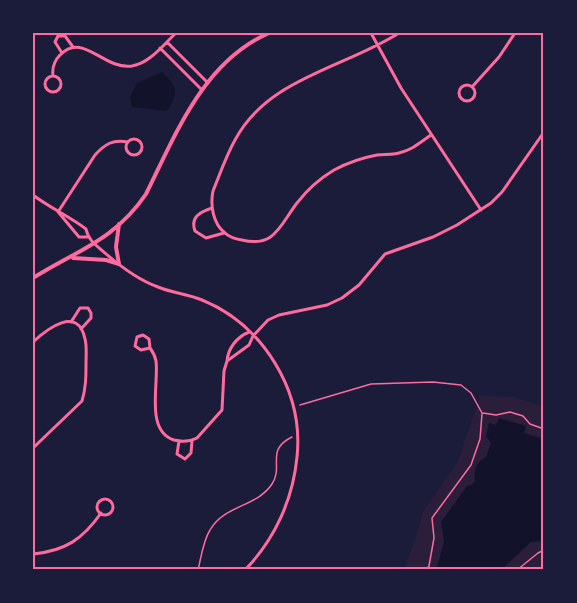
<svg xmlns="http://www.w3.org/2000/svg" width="577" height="603" viewBox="0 0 577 603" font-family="'Times New Roman',serif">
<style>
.green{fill:#2a1e3b}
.water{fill:#12122b}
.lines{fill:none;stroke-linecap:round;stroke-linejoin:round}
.path{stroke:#ff6b9d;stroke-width:1.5}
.minor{stroke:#ff6b9d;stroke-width:3}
.secondary{stroke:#ff6b9d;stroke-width:4}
.neatline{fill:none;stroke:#ff6b9d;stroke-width:2}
</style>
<rect width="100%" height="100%" fill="#1b1b3a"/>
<path class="green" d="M480,396L514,397L544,407V570H404L413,546L423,512L458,461Z"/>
<path class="water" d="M162,72C179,88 178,93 167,111L132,107L130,97L137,83Z
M499,418L526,426L524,433L540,438L544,442V541L531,542L502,569L436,570L444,542L441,522L467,486L471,485L475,481C474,470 475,463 486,457L491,443L486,436L489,423L496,425Z"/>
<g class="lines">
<path class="path" d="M544,321L542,330L544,359
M300,405L371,384L433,382L461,385L471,393L482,413
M483,413L496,415L510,412L523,416L530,424L544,429
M198,570C201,558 203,541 210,530C224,505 257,507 272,484C284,466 265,450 292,437
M426,570L429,566L434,538L432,518L471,465L480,439L482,414
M517,570L538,553L544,550"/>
<path class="minor" d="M371,33L401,88L481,210
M399,33C344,68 268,78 235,140C226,156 220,174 213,191C210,205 213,224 225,233C229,237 236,239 242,240C275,248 280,225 297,203C307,190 319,179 334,170C347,163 361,158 377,155C384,154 392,155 399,153C412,150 421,142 431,135
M167,42L208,83
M160,48L201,89
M62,53L55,42L58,36H65L73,47
M53,76C52,68 54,61 60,55C83,31 103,70 132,66C150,63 163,45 176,33
M45 84a8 8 0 1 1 16 0a8 8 0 1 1-16 0Z
M459 93a8 8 0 1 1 16 0a8 8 0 1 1-16 0Z
M472,87L499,57L515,33
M126 147a8 8 0 1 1 16 0a8 8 0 1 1-16 0Z
M33,195C50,208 69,216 86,229C88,240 96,245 105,253C121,267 138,280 158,287C172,293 188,294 202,300C263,325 304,391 297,457C293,499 275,539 245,570
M212,208C200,212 190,217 195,231L206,238L224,233
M58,212L95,155C105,144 113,139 128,142
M59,213L79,237H88
M71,322L80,308H88L91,313V318L81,329
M249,332C237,337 228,348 227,361L249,345L253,336L268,320L279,315L327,305L342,298L359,285L385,254L433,237L457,225L491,203L502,192L544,132
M143,335L149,339L150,348L141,350L135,346L137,337Z
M33,342C47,329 78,305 85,339C87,346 86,355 86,363C86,376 86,388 82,401L33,448
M150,348C153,352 155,356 156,361C159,384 145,431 174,440C182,442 189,442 197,438L222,410L224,371L227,361
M179,441L177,454L185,459L191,453L192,441
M97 507a8 8 0 1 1 16 0a8 8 0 1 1-16 0Z
M33,554C65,551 83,539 101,513"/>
<path class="secondary" d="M73,258L106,260L119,264L116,247L119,224
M33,278C76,251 115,240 146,194C176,134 203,62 269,33"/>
</g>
<rect width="577" height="603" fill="none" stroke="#1b1b3a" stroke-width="69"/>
<rect x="34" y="34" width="508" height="534" class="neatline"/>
</svg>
